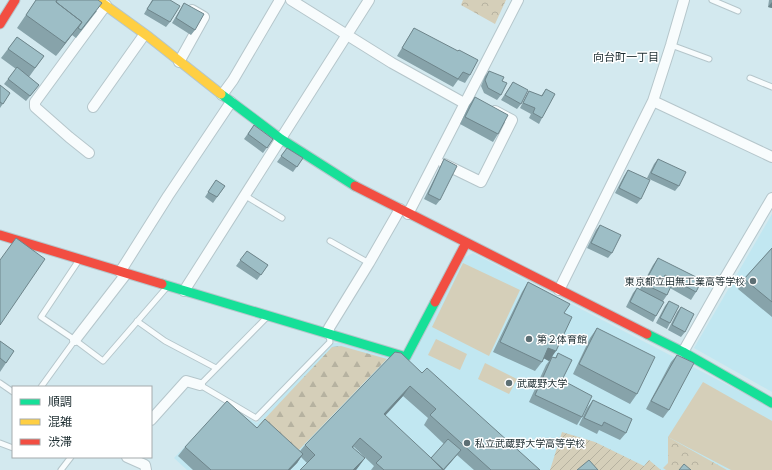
<svg xmlns="http://www.w3.org/2000/svg" width="772" height="470" viewBox="0 0 772 470" font-family="'Asap Condensed','Noto Sans JP',sans-serif">
<style>
.built{fill:#c1e7f1}
.forest{fill:url(#forest-firs)}
.park{fill:url(#park-crowns)}
.garden{fill:url(#garden-furrows)}
.pitch{fill:#d5cfb9}
.lines{fill:none;stroke-linecap:round;stroke-linejoin:round}
.lane-casing{stroke:#b5c6cb;stroke-width:7}
.street-casing{stroke:#b5c6cb;stroke-width:12}
.fast-casing{stroke:#b5c6cb;stroke-width:11}
.slow-casing{stroke:#b5c6cb;stroke-width:11}
.jam-casing{stroke:#b5c6cb;stroke-width:11}
.lane{stroke:#f8fcfd;stroke-width:5}
.street{stroke:#f8fcfd;stroke-width:10}
.fast{stroke:#16e098;stroke-width:9}
.slow{stroke:#ffcf43;stroke-width:9}
.jam{stroke:#f24e42;stroke-width:9}
.wall{fill:#87a3aa;fill-rule:evenodd}
.shaded-wall{fill:#6e858b}
.building{fill:#9dbec6;stroke:#6e858b}
.poi-dot{fill:#5d6f74;stroke:#fff;stroke-width:1.5}
.labels{text-anchor:middle;stroke-width:3;stroke-linejoin:round;paint-order:stroke}
.poi-label{font-size:10px;fill:#1d2d31;stroke:#fff;text-anchor:start}
.neighbourhood-label{font-size:11px;fill:#1d2d31;stroke:#fff}
</style>
<defs>
<pattern id="forest-firs" width="22" height="20" patternUnits="userSpaceOnUse"><rect width="22" height="20" fill="#d5cfb9"/><path d="M5 1l3.5 6h-7zM16 11l3.5 6h-7z" fill="#b6b2a0"/></pattern>
<pattern id="park-crowns" width="20" height="18" patternUnits="userSpaceOnUse"><rect width="20" height="18" fill="#d5cfb9"/><path d="M2 6a3 3 0 1 1 6 0M12 15a3 3 0 1 1 6 0" fill="none" stroke="#b6b2a0"/></pattern>
<pattern id="garden-furrows" width="10" height="10" patternUnits="userSpaceOnUse"><rect width="10" height="10" fill="#d5cfb9"/><path d="M-1 1l2-2M0 10L10 0M9 11l2-2" fill="none" stroke="#b6b2a0"/></pattern>
</defs>
<rect width="100%" height="100%" fill="#d3e9ef"/>
<path class="built" d="M772,214V392L694,348Z
M473,253L772,408V470H187L174,458L223,406L257,423L332,343H341L407,361L461,259Z"/>
<path class="forest" d="M341,346L387,359L293,456L259,425L332,347Z"/>
<path class="park" d="M463,0H506L495,24L461,5Z
M668,437L727,470H666L663,468L668,463Z"/>
<path class="garden" d="M562,432L595,442L644,466L649,460L661,470H550Z"/>
<path class="pitch" d="M463,263L520,290L489,356L432,327Z
M436,339L467,354L460,370L428,355Z
M485,363L517,379L509,394L478,379Z
M703,382L772,421V470H731L668,437Z"/>
<g class="lines">
<g class="lane-casing">
<path id="lane" d="M712,0L738,11
M671,45L709,59
M750,78L772,87
M244,195L282,218
M330,241L369,263
M79,260L41,317L75,340L103,361L167,287
M267,317L200,385L256,418L330,342L329,335
M137,321L165,341L216,368
M0,383L13,392
M41,387L75,340
M0,443L13,448
M61,470L71,457"/>
</g>
<g class="street-casing">
<path id="street" d="M291,0L392,63L464,103
M179,62L204,17L192,10
M222,95L233,80L280,0
M653,101L772,157
M93,107L144,35
M89,153L69,137L35,107V102L106,5
M444,164L481,182L512,120L495,111
M408,214L518,0
M120,272L168,196L231,102
M559,290L653,101L671,45L684,0
M184,291L369,0
M329,334V328L369,263L400,209
M75,340L126,274
M683,352L722,283L772,198
M151,420L186,381L200,385
M127,457L145,465L146,470"/>
</g>
<g class="fast-casing">
<path id="fast" d="M221,94L281,139L355,186
M162,284L406,357L435,302
M647,334L683,352L772,403"/>
</g>
<g class="slow-casing">
<path id="slow" d="M98,0L149,37L221,94"/>
</g>
<g class="jam-casing">
<path id="jam" d="M0,24L15,0
M355,186L647,334
M0,235L162,284
M435,302L466,243"/>
</g>
<use href="#lane" class="lane"/>
<use href="#street" class="street"/>
<use href="#fast" class="fast"/>
<use href="#slow" class="slow"/>
<use href="#jam" class="jam"/>
</g>
<path class="wall" d="M36,0L97,11L76,38L72,35L56,56L17,28Z
M152,0H170V22L166,27L144,14Z
M769,0H772V8L768,7Z
M184,3L195,30L191,35L172,23Z
M414,28L470,75L465,83L458,80L453,87L397,56Z
M17,37L44,56L29,77L39,85L26,101L4,84L16,69L1,58Z
M489,71L502,81L501,95L497,100L484,93L481,86L485,76Z
M513,82L521,104L517,109L501,100Z
M0,85L10,93L0,108Z
M546,89L542,118L539,124L529,118L531,114L520,108L526,96L529,91L541,96Z
M475,97L498,134L493,142L460,124L469,105Z
M254,125L273,139L263,153L244,139Z
M287,148L303,158L293,172L277,162Z
M444,159L440,200L436,205L424,199Z
M658,159L679,186L675,191L647,178L654,164Z
M628,170L641,199L637,204L615,193L624,176Z
M216,180L225,186L213,203L205,197Z
M600,225L612,253L608,258L587,248L596,230Z
M772,248V317L738,289L744,279Z
M247,251L268,265L257,280L236,266Z
M658,258L696,292L691,300L670,288L667,295L663,301L656,316L653,322L626,307L633,293L637,288L640,289L653,265Z
M528,282L564,313L552,357L555,358L558,353L562,380L582,417L577,425L529,402L546,365L549,361L544,358L542,362L535,371L493,352L522,292Z
M669,301L670,323L667,329L656,323L665,306Z
M681,307L685,332L681,337L668,330L677,312Z
M597,328L637,394L630,404L573,374L590,338Z
M0,341L14,351L0,372Z
M677,355L669,410L663,418L646,409L671,362Z
M422,373L540,470H474L457,455L444,470H371L374,466L354,447L353,448L365,458L356,470H300L307,463L301,457L297,463L290,470H193L178,456L185,447L257,428L300,451L305,445ZM403,396L428,418L424,425L444,444L431,458L385,416Z
M593,400L626,433L620,440L599,430L597,434L579,425L587,408Z"/>
<path class="shaded-wall" d="M772,2V8L768,7Z
M82,22L72,35L56,56L65,43Z
M548,348L556,351L549,361L541,357Z
M410,386L403,396L377,424L384,414Z
M461,450L457,455L444,470H443Z
M303,454L297,463L290,470H288Z
M365,458L356,470H353Z"/>
<path class="building" d="M36,0H57L56,2L82,22L65,43L26,15Z
M57,0H98L102,3L81,30L78,28L82,22L56,2Z
M153,0H170L180,6L170,22L147,9Z
M184,3L204,14L195,30L176,18Z
M414,28L458,51L459,50L478,60L470,75L463,72L458,79L402,48Z
M17,37L44,56L35,68L8,49Z
M17,67L39,85L30,96L8,79Z
M489,71L504,77L502,81L507,83L501,95L488,88L485,80Z
M513,82L528,90L521,104L505,95Z
M0,85L10,93L3,104L0,102Z
M546,89L555,94L542,118L533,113L535,108L523,103L529,91L542,96Z
M475,97L508,115L498,134L465,117Z
M254,125L273,139L267,148L248,134Z
M287,148L303,158L297,167L281,156Z
M444,159L457,166L440,200L428,194Z
M658,159L686,172L679,186L651,173Z
M628,170L650,180L641,199L619,188Z
M216,180L225,186L217,197L208,192Z
M600,225L621,235L612,253L591,243Z
M16,238L45,259L0,325V260Z
M772,248V302L744,279Z
M247,251L268,265L261,275L240,260Z
M658,258L702,280L696,292L665,275L663,279L672,284L667,295L644,284Z
M528,282L570,304L564,313L572,317L556,351L548,348L542,362L500,342Z
M637,288L664,302L656,316L630,302Z
M669,301L679,306L670,323L660,318Z
M681,307L694,314L685,332L672,325Z
M597,328L655,357L637,394L579,364Z
M0,341L14,351L6,363L0,358Z
M395,352L401,353L422,373L427,368L540,470H491L430,415L436,409L410,386L384,414L444,470H384L376,463L382,457L360,438L352,447L365,458L353,470H300L315,455L305,445Z
M558,353L572,360L562,380L592,396L582,417L535,395L552,357L556,358Z
M677,355L694,363L669,410L651,401Z
M593,400L632,419L626,433L604,422L602,426L584,418Z
M227,401L257,428L265,419L303,454L288,470H211L185,447Z
M448,439L461,450L443,470L431,458Z
M589,460L598,470H577Z
M684,464L691,470H679Z"/>
<g class="poi-dot">
<circle cx="753" cy="281" r="4"/>
<circle cx="529" cy="339" r="4"/>
<circle cx="509" cy="383" r="4"/>
<circle cx="467" cy="443" r="4"/>
</g>
<g class="labels">
<g class="poi-label">
<text x="745" y="285" text-anchor="end">東京都立田無工業高等学校</text>
<text x="537" y="343">第２体育館</text>
<text x="517" y="387">武蔵野大学</text>
<text x="475" y="447">私立武蔵野大学高等学校</text>
</g>
<g class="neighbourhood-label">
<text x="626" y="61">向台町一丁目</text>
</g>
</g>
<rect x="12" y="386" width="140" height="72" fill="#ffffff" stroke="#a5abad"/>
<rect x="20" y="399" width="20" height="6" fill="#16e098" stroke="#a5abad"/>
<text x="48" y="406" font-size="12" fill="#1d2d31">順調</text>
<rect x="20" y="419" width="20" height="6" fill="#ffcf43" stroke="#a5abad"/>
<text x="48" y="426" font-size="12" fill="#1d2d31">混雑</text>
<rect x="20" y="439" width="20" height="6" fill="#f24e42" stroke="#a5abad"/>
<text x="48" y="446" font-size="12" fill="#1d2d31">渋滞</text>
</svg>
